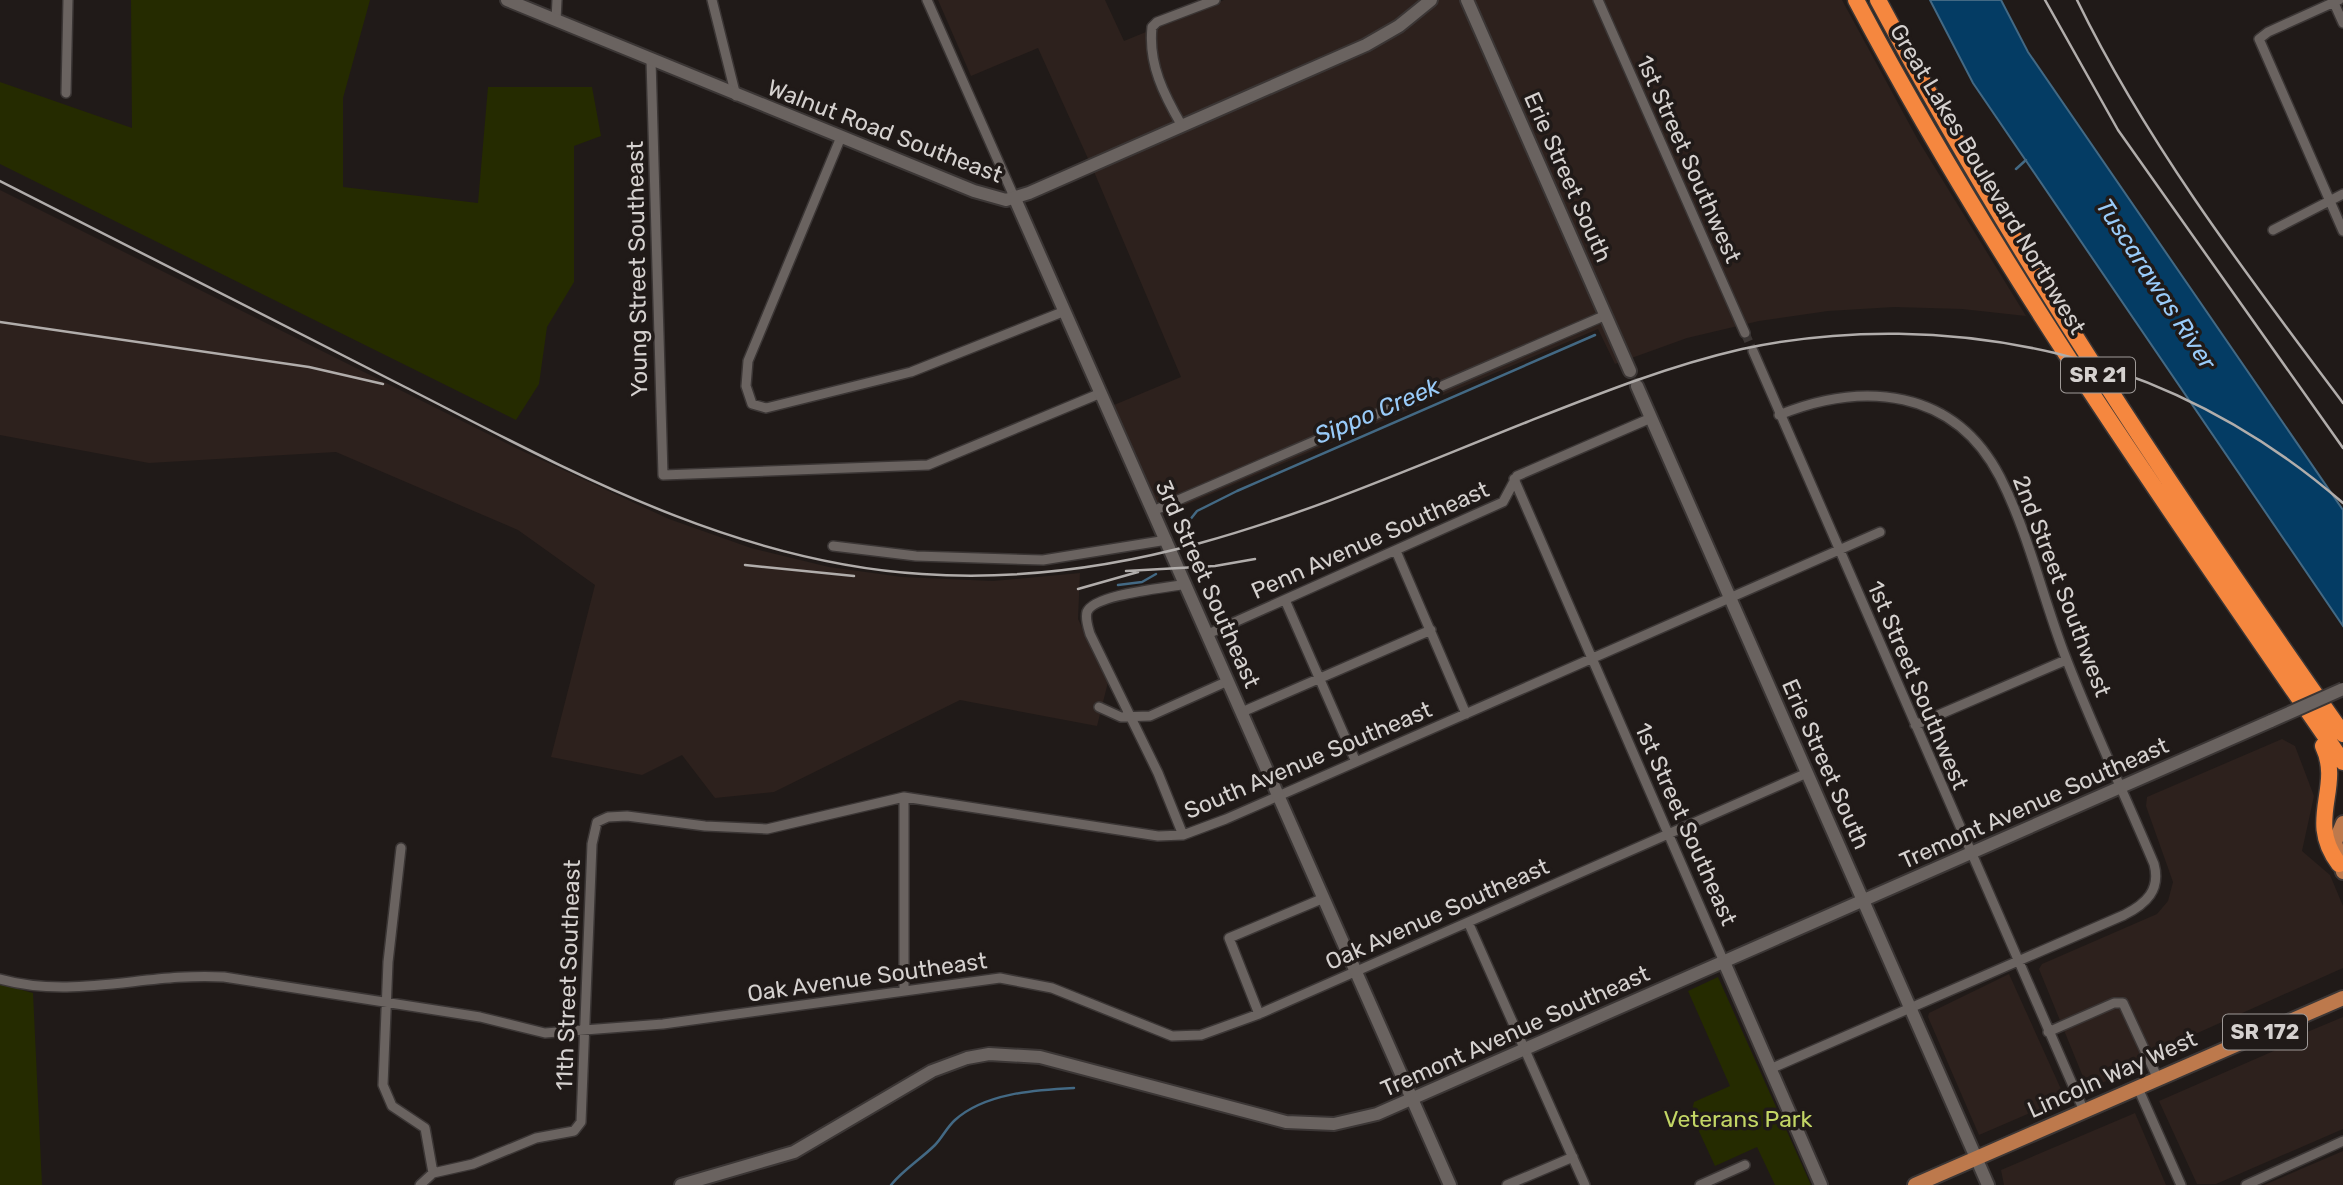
<svg xmlns="http://www.w3.org/2000/svg" width="2343" height="1185" viewBox="0 0 2343 1185" font-family="Rubik,sans-serif">
<style>
.built{fill:#2d211d}
.green{fill:#252b00}
.water{fill:#043c64;stroke:#436984;stroke-width:2}
.lines{fill:none;stroke-linecap:round;stroke-linejoin:round}
.stream{stroke:#436984;stroke-width:2.5}
.street-tunnel{stroke:#3b3533;stroke-width:9;stroke-dasharray:9 4.5;stroke-linecap:butt}
.street-casing{stroke:#3b3635;stroke-width:12}
.secondary-casing{stroke:#3b3635;stroke-width:16}
.primary-casing{stroke:#3b3635;stroke-width:18}
.highway-casing{stroke:#3b3635;stroke-width:19}
.street{stroke:#6a6360;stroke-width:9}
.secondary{stroke:#6a6360;stroke-width:12}
.primary{stroke:#bd794c;stroke-width:14}
.highway{stroke:#f5873f;stroke-width:16}
.rail{stroke:#b1adab;stroke-width:2.5}
.secondary-bridge-casing{stroke:#3b3635;stroke-width:16;stroke-linecap:butt}
.secondary-bridge{stroke:#6a6360;stroke-width:12}
.labels{text-anchor:middle;stroke-width:7;stroke-linejoin:round;paint-order:stroke}
.shield{fill:#201a18;stroke:#9f9a98;stroke-width:2}
.shield-label{font-size:21px;font-weight:bold;fill:#d5d1cf}
.street-label{font-size:23px;fill:#d5d1cf;stroke:#201a18}
.park-label{font-size:23px;fill:#c3d665;stroke:#201a18}
.water-label{font-size:24px;font-style:italic;fill:#99cbf9;stroke:#201a18}
</style>
<rect width="100%" height="100%" fill="#201a18"/>
<path class="built" d="M938,0H1105L1124,41L1224,0H1842L1918,140L2026,316L1962,309L1894,307L1828,311L1759,321L1687,338L1615,364L1598,329L1162,515L1114,405L1181,377L1095,174L1038,48L971,76Z
M0,190L518,449L669,519L751,548L829,567L902,577L993,581L1080,573L1078,619L1108,682L1097,726L960,700L774,792L715,798L682,755L642,775L551,757L595,585L518,530L336,452L149,463L0,435Z
M2282,739L2295,746L2314,796L2302,851L2330,875L2343,906V968L2155,1052L2141,1066L2088,1089L2039,969L2042,964L2157,914L2168,901L2173,882L2146,806L2147,797Z
M2009,974L2065,1098L1979,1135L1928,1017L1929,1013Z
M2343,1017V1129L2216,1184H2197L2159,1101L2301,1039L2300,1035Z
M2135,1113L2166,1185H2004L2001,1170Z
M2343,1151V1185H2264Z"/>
<path class="green" d="M131,0H370L343,98V187L478,203L488,87H592L601,136L574,146V282L547,327L539,384L516,420L0,164V82L132,128Z
M1718,977L1811,1185H1775L1757,1147L1715,1166L1691,1114L1694,1102L1730,1086L1688,991Z
M0,984L33,993L42,1185H0Z"/>
<path class="water" d="M1930,0H2001L2028,52L2343,510V626L1973,83Z"/>
<g class="lines">
<path class="stream" d="M2016,169L2026,160
M1181,531L1197,511L1237,491L1595,335
M1118,585L1142,582L1156,574
M891,1185C903,1170 921,1159 935,1145C942,1138 947,1127 955,1120C985,1093 1035,1090 1074,1088"/>
<path class="street-tunnel" d="M1745,333L1753,351"/>
<g class="street-casing">
<path id="street" d="M712,0L736,96
M927,0L1015,199
M1598,0L1745,333
M2339,0L2268,32L2259,39L2343,231
M2334,3L2343,23
M556,20L557,0
M651,60L663,475L928,465L1101,393
M66,93L68,0
M1182,126C1164,95 1148,64 1152,27L1157,22L1215,0
M841,137L748,361L746,386L752,404L766,408L911,372L1065,311
M2273,230L2343,194
M1753,351L2084,1111
M1514,479L1724,962
M1153,511L1606,315
M833,546L916,556L1043,560L1167,540
M1396,551L1466,714
M1285,600L1356,762
M1208,634L1503,502L1517,476L1651,418
M1099,707L1121,717L1150,716L1228,681
M1242,712L1431,630
M1915,725L2066,660
M1183,835L1158,773L1090,634C1088,627 1085,619 1087,612C1094,594 1167,588 1186,584
M401,848L388,962L383,1085L392,1106L425,1128L433,1173
M1468,922L1585,1185
M0,979C75,1000 148,972 224,977L480,1017L545,1033L663,1024L1000,978L1052,988L1172,1036L1201,1035L1259,1014L1807,773
M904,990V797
M1259,1014L1229,938L1324,898
M2048,1032L2114,1003H2123L2158,1079
M1770,1069L2124,915C2146,904 2161,890 2154,864C2124,793 2091,724 2064,653C2042,595 2028,532 2000,477C1954,388 1863,381 1779,415
M2138,1088L2181,1185
M420,1185L433,1173L473,1164L536,1138L574,1131L581,1122L592,844L597,822L608,817L627,816L705,826L767,829L904,797L1158,836L1183,835L1226,819L1880,532
M1507,1185L1573,1157
M1700,1185L1745,1165
M2246,1185L2343,1141"/>
</g>
<g class="secondary-casing">
<path id="secondary" d="M507,0L974,191L1006,200L1029,193L1366,45L1399,26L1431,0
M1467,0L1630,371
M1015,199L1450,1185
M1637,386L1988,1185
M1724,962L1821,1185
M681,1185L794,1152L932,1071L967,1058L989,1054L1040,1057L1286,1122L1334,1124L1377,1114L2271,721"/>
</g>
<g class="primary-casing">
<path id="primary" d="M2343,823L2335,842L2343,872
M1915,1185L2343,998"/>
</g>
<g class="highway-casing">
<path id="highway" d="M1856,0C1997,267 2172,514 2343,762
M1878,0C2015,256 2176,496 2343,734
M2323,746C2343,788 2305,820 2339,864"/>
</g>
<use href="#street" class="street"/>
<use href="#secondary" class="secondary"/>
<use href="#primary" class="primary"/>
<use href="#highway" class="highway"/>
<path class="rail" d="M2045,0L2118,130L2343,448
M2077,0C2147,144 2247,275 2343,403
M0,181C135,249 270,318 405,387C570,471 733,562 922,574C1145,589 1326,502 1527,422C1598,394 1668,366 1742,349C1845,327 1953,329 2055,353C2162,379 2260,431 2343,503
M0,322L309,367L383,384
M745,565L854,576
M1126,571L1215,566L1255,559
M1078,589L1138,572"/>
<g class="secondary-bridge-casing">
<path id="secondary-bridge" d="M2271,721L2343,689"/>
</g>
<use href="#secondary-bridge" class="secondary-bridge"/>
</g>
<g class="labels">
<g class="shield">
<rect x="2061" y="357.5" width="74" height="35" rx="5"/>
<rect x="2223" y="1014.5" width="84" height="35" rx="5"/>
</g>
<g class="shield-label">
<text x="2098" y="382">SR 21</text>
<text x="2265" y="1039">SR 172</text>
</g>
<g class="street-label">
<text transform="translate(885 131) rotate(21)" y="8">Walnut Road Southeast</text>
<text transform="translate(1689 159) rotate(66)" y="8">1st Street Southwest</text>
<text transform="translate(1568 177) rotate(66)" y="8">Erie Street South</text>
<text transform="translate(1988 179) rotate(59)" y="8">Great Lakes Boulevard Northwest</text>
<text transform="translate(637 269) rotate(-91)" y="8">Young Street Southeast</text>
<text transform="translate(1370 540) rotate(-24)" y="8">Penn Avenue Southeast</text>
<text transform="translate(1208 584) rotate(66)" y="8">3rd Street Southeast</text>
<text transform="translate(2062 586) rotate(69)" y="8">2nd Street Southwest</text>
<text transform="translate(1918 685) rotate(67)" y="8">1st Street Southwest</text>
<text transform="translate(1308 760) rotate(-23)" y="8">South Avenue Southeast</text>
<text transform="translate(1826 764) rotate(66)" y="8">Erie Street South</text>
<text transform="translate(2034 803) rotate(-24)" y="8">Tremont Avenue Southeast</text>
<text transform="translate(1686 824) rotate(66)" y="8">1st Street Southeast</text>
<text transform="translate(1437 914) rotate(-24)" y="8">Oak Avenue Southeast</text>
<text transform="translate(568 975) rotate(-88)" y="8">11th Street Southeast</text>
<text transform="translate(867 977) rotate(-8)" y="8">Oak Avenue Southeast</text>
<text transform="translate(1515 1031) rotate(-24)" y="8">Tremont Avenue Southeast</text>
<text transform="translate(2112 1074) rotate(-24)" y="8">Lincoln Way West</text>
</g>
<g class="park-label">
<text x="1738" y="1127">Veterans Park</text>
</g>
<g class="water-label">
<text transform="translate(2156 284) rotate(57)" y="8">Tuscarawas River</text>
<text transform="translate(1377 411) rotate(-23)" y="8">Sippo Creek</text>
</g>
</g>
</svg>
